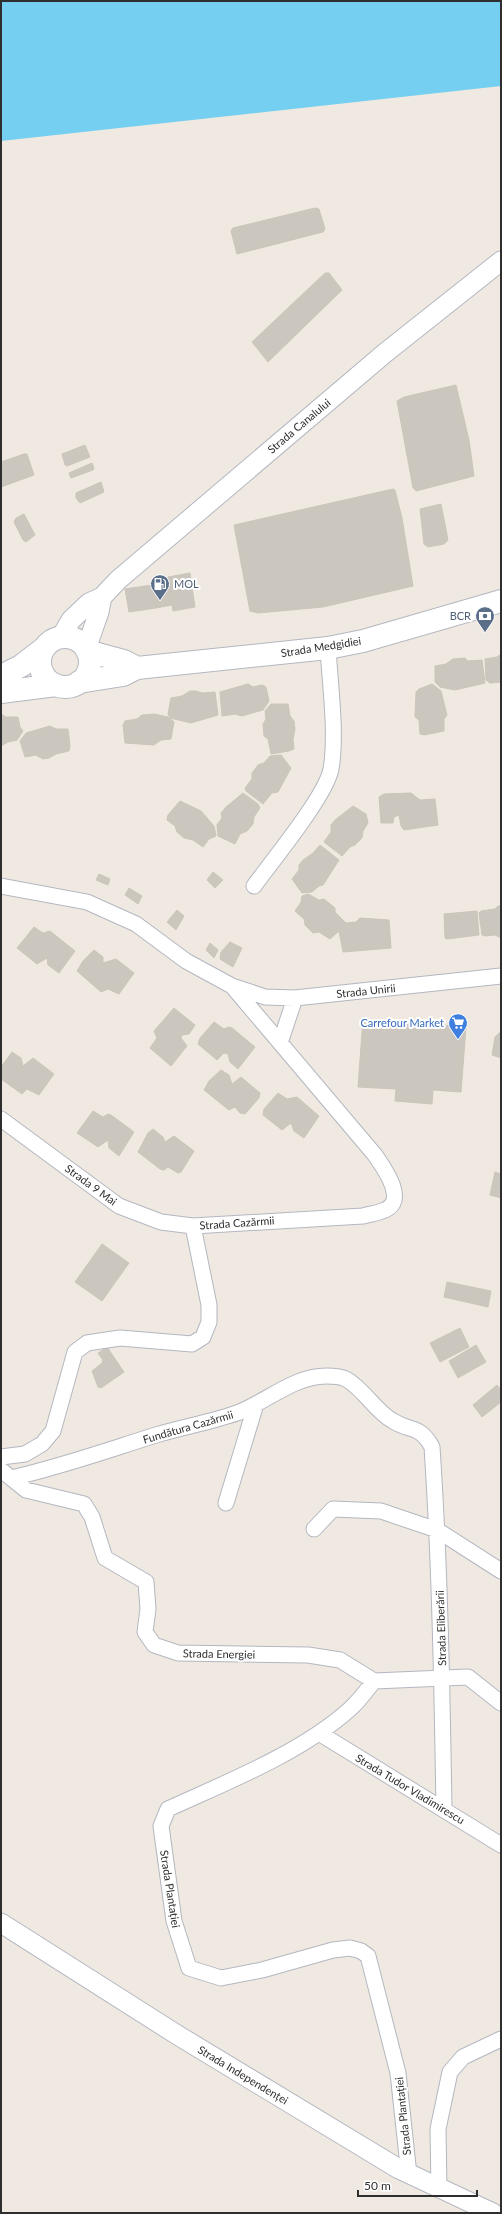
<svg xmlns="http://www.w3.org/2000/svg" width="502" height="2214" viewBox="0 0 502 2214" font-family="Lato,sans-serif">
<style>
.water{fill:#75cff0}
.building{fill:#cbc7bf;stroke:#cbc5ba}
.lines{fill:none;stroke-linecap:round;stroke-linejoin:round}
.minor-casing{stroke:#b4b7c1;stroke-width:17}
.tertiary-casing{stroke:#b4b7c1;stroke-width:21}
.secondary-casing{stroke:#b4b7c1;stroke-width:24}
.minor{stroke:#fff;stroke-width:15}
.tertiary{stroke:#fff;stroke-width:19}
.secondary{stroke:#fff;stroke-width:22}
.labels{text-anchor:middle;stroke-width:4;stroke-linejoin:round;paint-order:stroke}
.street-label{font-size:11px;fill:#2e2e2e;stroke:#fff}
.service-label{font-size:11px;fill:#4e5e75;stroke:#fff;text-anchor:start}
.shop-label{font-size:11px;fill:#366cbe;stroke:#fff;text-anchor:end}
</style>
<rect width="100%" height="100%" fill="#efe9e1"/>
<path class="water" d="M1,1H501V86L1,141Z"/>
<path class="building" d="M315,208L319,209L325,229L323,232L237,254L231,231L233,228Z
M325,273H329L342,290L268,362L252,342Z
M456,385L469,440L474,476L416,491L413,488L397,401L404,397Z
M85,445L90,457L67,466L65,465L62,454Z
M24,454H27L34,475L1,487V462Z
M92,463L94,468L93,470L71,478L69,473Z
M101,482L104,492L80,503L76,498V493Z
M393,489L395,490L402,518L413,586L323,607L258,613L250,611L234,525Z
M441,504L448,540L444,544L428,547L424,544L420,509Z
M24,514L35,535L26,542L23,540L14,522L16,518Z
M190,573L195,607L173,611L168,577Z
M168,582L172,605L156,608L152,585Z
M152,585L156,608L129,612L125,589Z
M501,654V682L490,683L486,680L485,659L497,657Z
M465,658L468,661L482,660L485,683L455,690L440,687L435,682V666L446,664L453,659Z
M248,684L253,687L262,685L266,687L269,701L263,710L242,716L235,714L222,716L220,692Z
M432,684L441,691L447,715L444,719V731L424,735L420,734L419,720L415,717L416,692L419,689Z
M190,691H196L202,693L215,692L218,715L191,723L170,718L168,714L171,698L182,696Z
M271,704H288L290,716L294,721L295,729L293,739L294,749L289,751L271,754L268,739L264,736L263,724L266,719L265,711Z
M1,714L6,717H18L20,727L23,731L17,740L8,742L1,746Z
M154,714L168,717L174,722L171,739L161,740L154,745L125,743L123,725L125,721L137,719L142,715Z
M50,726L56,729H68L70,746L69,751L56,754L49,758L43,759L36,755L25,757L20,741L26,733Z
M281,755L291,768L278,792L272,793L263,804L246,791L245,788L252,779V773L258,765L264,763L270,756Z
M243,793L258,804L260,808L254,817L253,824L247,831L240,834L235,844L218,836L217,825L222,818L221,813L226,807Z
M411,793L420,800L435,799L438,825L404,830L401,826L399,815L394,817L393,823H381L379,797L384,794Z
M180,801L201,811L214,826L216,836L209,839L203,847L193,840L184,838L177,832L175,826L167,820L168,815Z
M353,806L366,814L368,823L363,831L362,838L355,845L350,847L342,856L324,842L331,832V825L335,820Z
M320,845L339,860L323,885L319,886L312,892L302,893L292,879L299,870V865L303,860L313,853Z
M213,872L223,880L215,888L207,880Z
M99,874L110,879L108,885L96,880Z
M129,888L142,896L138,904L125,895Z
M308,894L319,900L324,899L335,908V912L346,923L356,922L360,918L389,920L391,948L343,952L339,931L330,939L319,932L313,933L305,925L304,919L295,911L301,902L302,896Z
M498,906H501V938L495,935L485,936L482,935L479,913L481,911L495,909Z
M177,910L184,916L176,930L167,922Z
M477,911L479,935L447,939L445,938L444,914Z
M34,927L43,933L50,931L75,951L59,973L48,965L47,958L37,964L17,948Z
M230,942L242,948L233,967L220,959L221,952Z
M210,943L218,950L214,958L206,950Z
M94,950L103,957V963L116,959L134,973L119,994L108,989L101,992L77,971L83,961Z
M174,1008L195,1025L189,1034L182,1035L181,1038L187,1046L171,1066L150,1048L157,1038L154,1031Z
M363,1019L466,1027L461,1092L433,1090L432,1104L395,1101L396,1089L358,1087Z
M214,1022L224,1029L229,1027L232,1028L255,1047L238,1069L230,1062L228,1054L224,1053L217,1060L198,1044L200,1038Z
M499,1033H501V1058L492,1055L495,1037Z
M12,1052L21,1058L23,1066L33,1058L54,1074L39,1095L27,1089L22,1094L1,1079V1067Z
M221,1070L229,1075L232,1084L241,1077L260,1093L259,1098L245,1114L240,1113L235,1107L229,1110L204,1090L209,1081Z
M278,1093L287,1099L297,1097L319,1116L304,1138L294,1131L291,1123L282,1130L263,1115L264,1109Z
M93,1111L103,1117L108,1114L111,1115L134,1132L119,1156L109,1148L108,1140L98,1147L77,1133Z
M153,1129L163,1137L165,1142L174,1136L194,1151L181,1172L178,1173L168,1167L164,1170L160,1169L138,1152L148,1133Z
M495,1172L501,1174V1198L490,1195Z
M102,1244L129,1263L102,1301L75,1282Z
M447,1282L491,1291L488,1307L444,1297Z
M460,1328L469,1347L440,1362L430,1343Z
M476,1345L486,1362L458,1378L449,1361Z
M107,1347L124,1372L101,1388L98,1387L92,1371L102,1363L103,1360L98,1353Z
M497,1385L501,1390V1402L482,1417L473,1405Z"/>
<g class="lines">
<g class="minor-casing">
<path id="minor" d="M1,886L87,902L136,924L186,961L232,986L265,997L295,998L501,976
M254,886C272,861 326,796 331,769C337,734 330,685 328,648
M280,1043L295,998
M1,1119L119,1206L161,1222L193,1226
M1,1457L25,1454L42,1444L53,1431L75,1352L87,1343L120,1338L192,1344L203,1337L209,1322V1305L193,1226L363,1216C370,1214 378,1213 385,1210C408,1200 383,1167 375,1155L232,986
M1,1470L26,1490L84,1504L92,1517L105,1558L146,1582L148,1609L145,1632L154,1645L178,1653L308,1655L340,1660L374,1681
M11,1478C60,1467 108,1450 156,1435C183,1427 211,1422 237,1413C266,1402 294,1376 326,1376C332,1376 340,1376 346,1379C365,1390 375,1411 393,1421C411,1432 420,1425 432,1447C440,1567 442,1688 444,1809
M226,1503L256,1404
M314,1529L333,1509L381,1511L437,1530L501,1571
M319,1733L501,1845
M409,2175L398,2073L368,1956L361,1951L350,1948L333,1950L262,1970L221,1978L189,1968L174,1921L161,1826L168,1809C227,1782 301,1753 350,1709C359,1701 367,1690 374,1681L468,1677L501,1703
M439,2190L438,2129L450,2072L463,2057L501,2039"/>
</g>
<g class="tertiary-casing">
<path id="tertiary" d="M61,637L71,620L89,603L102,597L118,580L385,353L501,261
M86,649L99,612L102,597
M1,1923L179,2036L399,2169L493,2213"/>
</g>
<g class="secondary-casing">
<path id="secondary" d="M40 662a25 25 0 1 1 50 0a25 25 0 1 1-50 0Z
M87,651L124,661L137,668
M1,676L21,666L43,649
M79,682L123,675L137,668L328,648L363,641L501,601
M1,692L56,685"/>
</g>
<use href="#minor" class="minor"/>
<use href="#tertiary" class="tertiary"/>
<use href="#secondary" class="secondary"/>
</g>
<defs>
<g id="fuel-pin" transform="scale(1)"><path d="M0 17L-7.5 6A9.5 9.5 0 1 1 7.5 6Z" fill="#5c6f8a" stroke="#fff"/><path d="M-5.5-6h7V0h2V4h1.3V-2.5L3-4.5l.8-.8L6-3V5H2.5V1h-1V6h-7ZM-4.2-4.7v3.2H.2V-4.7Z" fill="#fff"/></g>
<g id="bank-pin" transform="scale(1)"><path d="M0 17L-7.5 6A9.5 9.5 0 1 1 7.5 6Z" fill="#5c6f8a" stroke="#fff"/><path d="M-6-4H6V4H-6ZM0-2.3a2.3 2.3 0 1 0 0 4.6a2.3 2.3 0 1 0 0-4.6Z" fill="#fff"/></g>
<g id="supermarket-pin" transform="scale(1)"><path d="M0 17L-7.5 6A9.5 9.5 0 1 1 7.5 6Z" fill="#3f7fe0" stroke="#fff"/><path d="M-6-5.5h2.5l.6 2H6L4.5 2H-2.5L-4.4-4H-6ZM-1.5 3.2a1.3 1.3 0 1 0 .1 0ZM3 3.2a1.3 1.3 0 1 0 .1 0Z" fill="#fff"/></g>
</defs>
<g fill-rule="evenodd">
<use href="#fuel-pin" x="160" y="584"/>
<use href="#bank-pin" x="485" y="616"/>
<use href="#supermarket-pin" x="458" y="1023"/>
</g>
<g class="labels">
<g class="street-label">
<text transform="translate(299 426) rotate(-40)" y="4">Strada Canalului</text>
<text transform="translate(321 647) rotate(-9)" y="4">Strada Medgidiei</text>
<text transform="translate(366 991) rotate(-6)" y="4">Strada Unirii</text>
<text transform="translate(91 1185) rotate(36)" y="4">Strada 9 Mai</text>
<text transform="translate(237 1223) rotate(-4)" y="4">Strada Cazărmii</text>
<text transform="translate(188 1427) rotate(-16)" y="4">Fundătura Cazărmii</text>
<text transform="translate(441 1628) rotate(-92)" y="4">Strada Eliberării</text>
<text transform="translate(219 1654) rotate(1)" y="4">Strada Energiei</text>
<text transform="translate(410 1789) rotate(31)" y="4">Strada Tudor Vladimirescu</text>
<text transform="translate(170 1889) rotate(81)" y="4">Strada Plantației</text>
<text transform="translate(243 2075) rotate(31)" y="4">Strada Independenței</text>
<text transform="translate(403 2116) rotate(-96)" y="4">Strada Plantației</text>
</g>
<g class="service-label">
<text x="174" y="588">MOL</text>
<text x="471" y="620" text-anchor="end">BCR</text>
</g>
<g class="shop-label">
<text x="444" y="1027">Carrefour Market</text>
</g>
</g>
<rect width="502" height="2214" fill="none" stroke="#2e2e2e" stroke-width="4"/>
<path d="M358 2190v6h119v-6" fill="none" stroke="#2e2e2e" stroke-width="2"/>
<text x="364" y="2190" font-size="12" fill="#2e2e2e" stroke="#ffffff" stroke-width="3" paint-order="stroke">50 m</text>
</svg>
